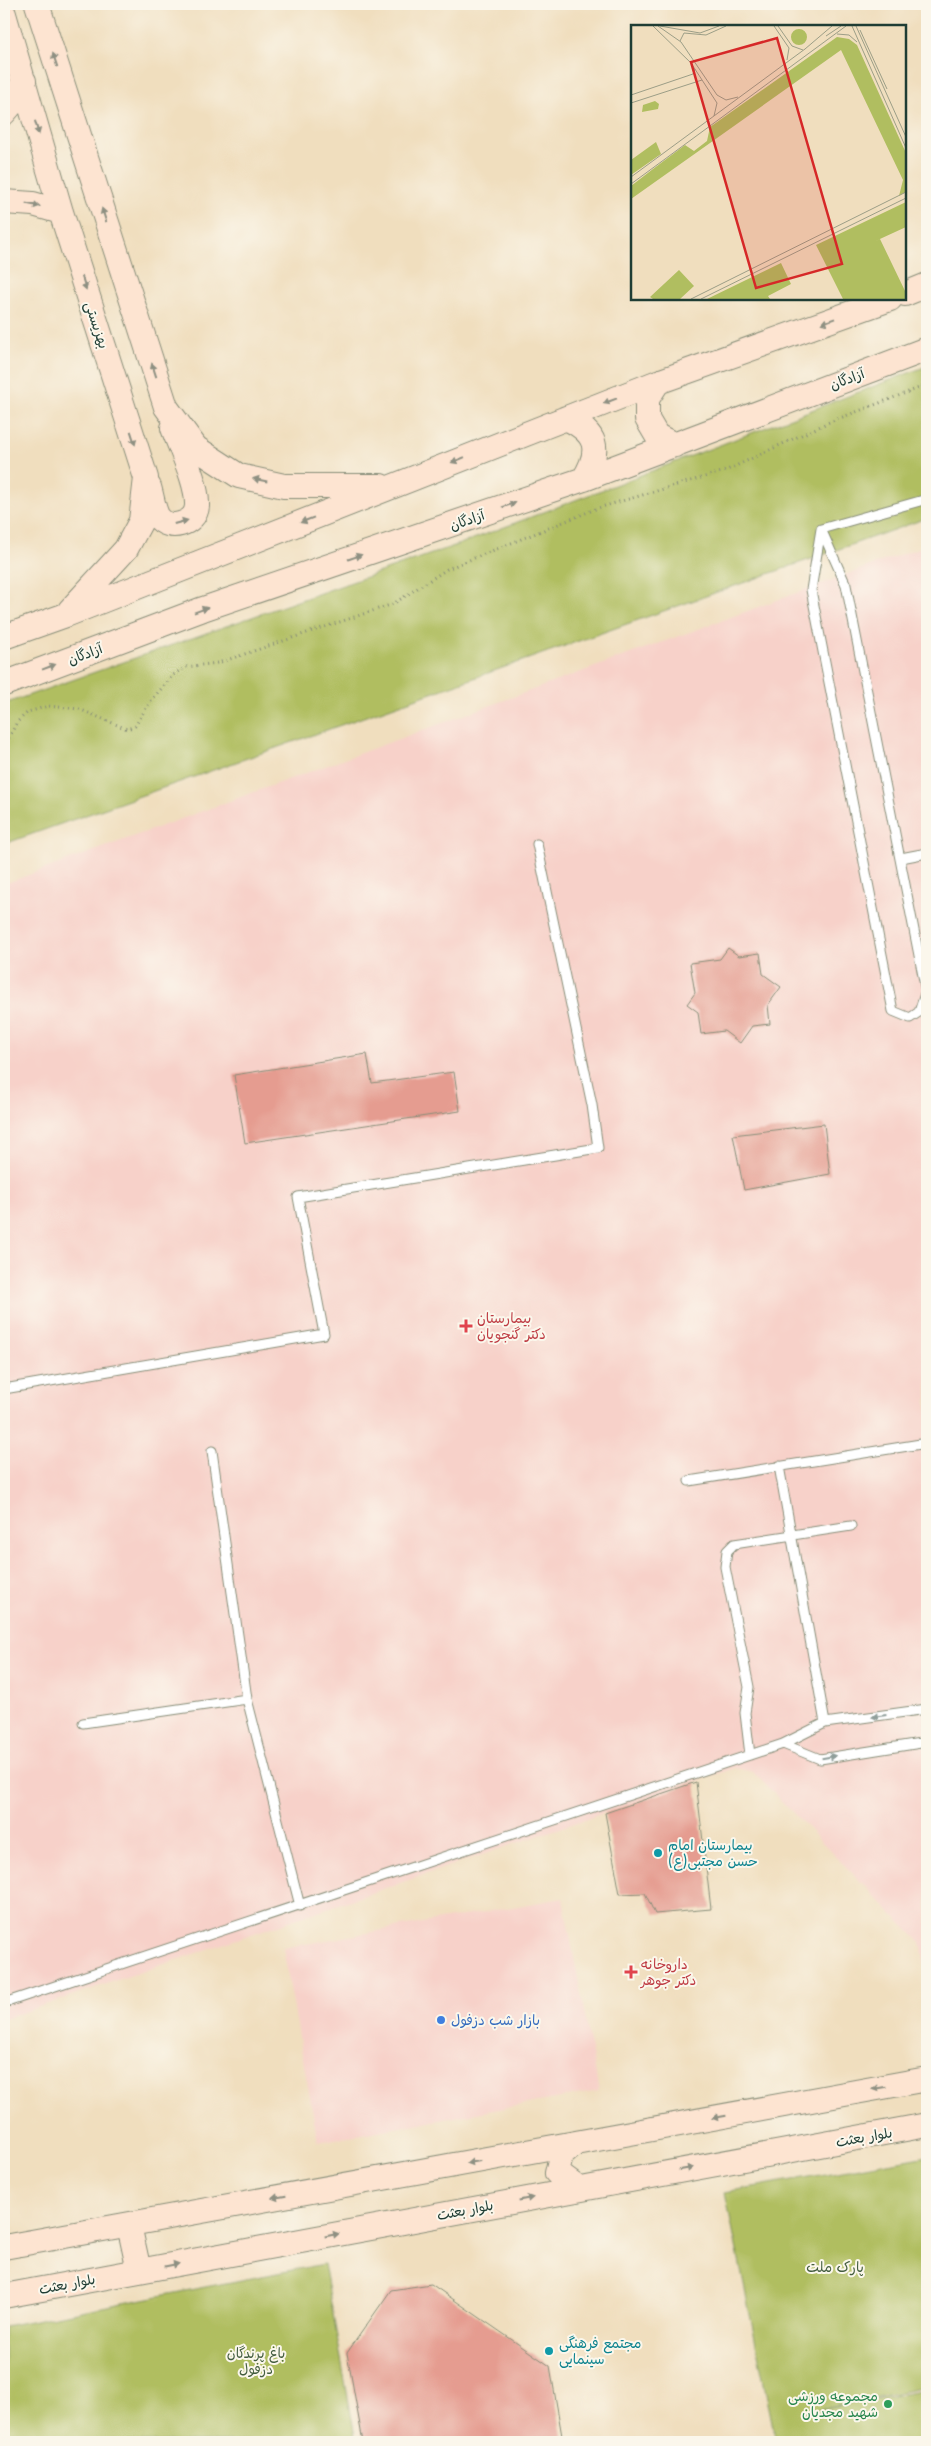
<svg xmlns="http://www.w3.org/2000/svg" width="931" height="2446" viewBox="0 0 931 2446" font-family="'Playpen Sans','Playpen Sans Arabic',sans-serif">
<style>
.built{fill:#f7d1c9}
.green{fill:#b0be60;stroke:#687e4a}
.building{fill:#e59c90}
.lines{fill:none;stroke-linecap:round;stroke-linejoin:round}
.lane-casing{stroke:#888e79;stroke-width:11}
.secondary-casing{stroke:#888e79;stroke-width:26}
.path{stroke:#888e79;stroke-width:3;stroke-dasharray:1 4;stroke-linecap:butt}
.lane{stroke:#fff;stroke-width:9}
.secondary{stroke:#fde4d1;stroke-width:24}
.oneway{fill:#8e9082}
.oneway2{fill:#8f9e9a}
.health-dot{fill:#e0444e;stroke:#fbf7ec;stroke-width:2}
.culture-dot{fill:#0f9aa8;stroke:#fbf7ec;stroke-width:2}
.shop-dot{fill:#3f7fe0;stroke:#fbf7ec;stroke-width:2}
.leisure-dot{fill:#2e9e5b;stroke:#fbf7ec;stroke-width:2}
.labels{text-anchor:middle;stroke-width:4;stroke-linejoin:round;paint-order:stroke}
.street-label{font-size:14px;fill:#1f3d34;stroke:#fbf7ec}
.health-label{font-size:14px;fill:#be3a42;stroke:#fbf7ec;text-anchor:start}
.culture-label{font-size:14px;fill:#0d838f;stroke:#fbf7ec;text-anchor:start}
.shop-label{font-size:14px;fill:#366cbe;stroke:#fbf7ec;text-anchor:start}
.park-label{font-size:14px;fill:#435d3f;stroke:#fbf7ec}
.leisure-label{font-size:14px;fill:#27864d;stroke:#fbf7ec;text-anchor:end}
.inset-road{fill:none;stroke:#9c9e87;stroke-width:1}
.view{fill:#d62828;fill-opacity:0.15;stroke:#d62828;stroke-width:2.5}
.inset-edge{fill:none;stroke:#1f3d34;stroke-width:2.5}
</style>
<rect width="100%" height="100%" fill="#fbf7ec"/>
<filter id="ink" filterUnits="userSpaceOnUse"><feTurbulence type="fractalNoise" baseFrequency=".02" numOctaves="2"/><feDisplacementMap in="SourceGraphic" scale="10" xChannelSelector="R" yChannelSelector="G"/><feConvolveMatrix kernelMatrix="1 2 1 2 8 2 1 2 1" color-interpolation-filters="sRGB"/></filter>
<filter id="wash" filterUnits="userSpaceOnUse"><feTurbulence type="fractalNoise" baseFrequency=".0096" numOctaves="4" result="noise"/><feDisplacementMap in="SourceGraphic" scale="20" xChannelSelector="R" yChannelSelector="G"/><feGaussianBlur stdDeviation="1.12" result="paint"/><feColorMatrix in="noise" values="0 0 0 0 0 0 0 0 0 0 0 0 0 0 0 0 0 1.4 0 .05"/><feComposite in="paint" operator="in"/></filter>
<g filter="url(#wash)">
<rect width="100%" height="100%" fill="#f0debe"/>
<path class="built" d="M927,545V1977L921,1943L753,1772L735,1768L4,2019V884Z
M563,1898L599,2091L318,2142L283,1948Z"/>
<path class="green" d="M927,366V518L4,844V704L460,544Z
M927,2156V2387L818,2409L927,2390V2442H776L725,2192Z
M324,2264L356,2442H4V2326Z"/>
<g id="blocks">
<path class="building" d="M728,948L739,956L760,953L763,974L781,987L768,1005L770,1024L752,1026L740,1043L724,1031L701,1034L698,1012L687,1004L695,993L690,963L720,959Z
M367,1054L372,1083L454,1072L460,1111L245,1143L234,1075Z
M824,1124L830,1174L744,1190L733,1135Z
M696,1782L711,1909L655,1914L645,1893L620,1894L605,1813Z
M431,2284L550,2366L563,2442H363L347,2353L391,2290Z"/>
</g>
</g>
<g filter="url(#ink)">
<use href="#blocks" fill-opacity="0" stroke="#888e79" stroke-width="1"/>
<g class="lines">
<g class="lane-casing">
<path id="lane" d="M821,529L846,585L926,991L919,1012L910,1018L893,1011L811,590Z
M821,529L927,499
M901,858L927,853
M4,1389L324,1334L298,1197L598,1148L592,1105L537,844
M212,1451L247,1699L300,1906
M779,1466L825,1723
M689,1481L927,1443
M83,1723L247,1699
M783,1744L820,1759L927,1742
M750,1755L745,1713L749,1687L725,1567L727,1551L734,1544L851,1526
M4,2003L783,1744L825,1723L927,1709"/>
</g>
<g class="secondary-casing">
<path id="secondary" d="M37,4L166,407L196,448L239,476L284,486H381
M4,14L61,212L146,478L141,521L126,549L70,610
M4,113L11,105L24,81
M4,202L33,204L61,212
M905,294L927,285
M658,382L647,399V419L657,436L675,445
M566,418C597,433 602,449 584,479
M149,487C152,496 153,509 158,517C168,532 196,524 197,506C198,484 181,450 173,428
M4,637L66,615L658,382L890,299
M4,684L203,609L584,479L927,349
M576,2143L561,2156L557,2173L579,2189
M129,2225L139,2271
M4,2247L927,2079
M4,2296L927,2125"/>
</g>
<path class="path" d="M4,747L17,722L28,712L48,706L79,709L127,729L135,726L150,702L173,675L186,667L218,663L393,604L447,569L598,508L725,471L827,423L927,385"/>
<use href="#lane" class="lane"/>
<use href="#secondary" class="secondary"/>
</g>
<defs><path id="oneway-solid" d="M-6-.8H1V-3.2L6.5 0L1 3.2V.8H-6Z" transform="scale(1.25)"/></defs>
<g class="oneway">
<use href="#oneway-solid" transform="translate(55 60) rotate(-108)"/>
<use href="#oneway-solid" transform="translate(37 128) rotate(74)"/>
<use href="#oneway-solid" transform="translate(33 205) rotate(11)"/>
<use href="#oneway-solid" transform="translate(104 215) rotate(-108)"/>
<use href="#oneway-solid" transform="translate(84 283) rotate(72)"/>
<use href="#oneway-solid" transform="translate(828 321) rotate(160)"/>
<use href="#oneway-solid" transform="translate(154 370) rotate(-108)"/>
<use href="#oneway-solid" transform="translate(610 401) rotate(159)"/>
<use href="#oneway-solid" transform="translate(133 438) rotate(72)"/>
<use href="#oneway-solid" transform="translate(458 460) rotate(158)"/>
<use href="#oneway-solid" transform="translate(260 480) rotate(-168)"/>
<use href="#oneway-solid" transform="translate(509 505) rotate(-19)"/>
<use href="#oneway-solid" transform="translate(307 520) rotate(159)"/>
<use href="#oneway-solid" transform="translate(181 522) rotate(-15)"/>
<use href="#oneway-solid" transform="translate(355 557) rotate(-19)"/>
<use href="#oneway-solid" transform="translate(201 610) rotate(-20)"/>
<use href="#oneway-solid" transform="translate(49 667) rotate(-21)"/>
<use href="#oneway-solid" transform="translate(879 2088) rotate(170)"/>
<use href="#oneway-solid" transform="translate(719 2117) rotate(170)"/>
<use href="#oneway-solid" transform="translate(474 2162) rotate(170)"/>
<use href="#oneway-solid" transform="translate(686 2169) rotate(-10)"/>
<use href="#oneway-solid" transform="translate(279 2197) rotate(170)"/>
<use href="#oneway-solid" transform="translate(526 2199) rotate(-11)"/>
<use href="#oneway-solid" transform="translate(332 2235) rotate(-11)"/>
<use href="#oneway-solid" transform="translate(172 2265) rotate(-11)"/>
</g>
<g class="oneway2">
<use href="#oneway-solid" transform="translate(879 1716) rotate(172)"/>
<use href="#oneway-solid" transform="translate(829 1757) rotate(-9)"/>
</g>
</g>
<g class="health-dot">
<path d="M463.5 1318.5h5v5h5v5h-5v5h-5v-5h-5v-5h5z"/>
<path d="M628.5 1964.5h5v5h5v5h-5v5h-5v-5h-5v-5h5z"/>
</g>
<g class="culture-dot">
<circle cx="658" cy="1853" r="5"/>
<circle cx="549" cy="2351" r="5"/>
</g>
<circle class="shop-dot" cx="441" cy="2020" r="5"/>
<circle class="leisure-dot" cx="888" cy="2404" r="5"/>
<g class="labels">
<g class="street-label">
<text transform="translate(97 325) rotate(72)" y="5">بهزیستی</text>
<text transform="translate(847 379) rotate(-21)" y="5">آزادگان</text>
<text transform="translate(467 520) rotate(-19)" y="5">آزادگان</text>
<text transform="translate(85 654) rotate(-21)" y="5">آزادگان</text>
<text transform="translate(864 2137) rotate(-10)" y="5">بلوار بعثت</text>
<text transform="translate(465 2210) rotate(-11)" y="5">بلوار بعثت</text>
<text transform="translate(67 2284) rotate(-11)" y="5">بلوار بعثت</text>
</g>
<g class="health-label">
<text x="477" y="1323">بیمارستان<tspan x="477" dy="16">دکتر گنجویان</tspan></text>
<text x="641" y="1969">داروخانه<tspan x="641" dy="16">دکتر جوهر</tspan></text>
</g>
<g class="culture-label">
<text x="668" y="1850">بیمارستان امام<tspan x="668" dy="16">حسن مجتبی(ع)</tspan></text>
<text x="559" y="2348">مجتمع فرهنگی<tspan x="559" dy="16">سینمایی</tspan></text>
</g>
<g class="shop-label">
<text x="451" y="2025">بازار شب دزفول</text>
</g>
<g class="park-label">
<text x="835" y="2272">پارک ملت</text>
<text x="256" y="2358">باغ پرندگان<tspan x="256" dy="16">دزفول</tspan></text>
</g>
<g class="leisure-label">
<text x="878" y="2401">مجموعه ورزشی<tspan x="878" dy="16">شهید مجدیان</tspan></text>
</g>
</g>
<g transform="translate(631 25)">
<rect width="275" height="275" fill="#f0debe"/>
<path d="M160 12a8 8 0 1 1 16 0a8 8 0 1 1-16 0ZM206,12L218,14L226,20L275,128V167L268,171L272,155L210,25L0,174V161L22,144L54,120L63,126L76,116L79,102ZM24,76L28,79L27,84L11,87L12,80ZM25,117L30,129L0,150V135ZM275,177V202L238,219L249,214L275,268V274H212L185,220ZM150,238L160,259L137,271L139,274H76ZM48,245L63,261L49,274H22L19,272Z" fill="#b0be60"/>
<path class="inset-road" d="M22,1L60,38L86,78L83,91M27,1L50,17L86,70L95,75L107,72M29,1L69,8L88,1M143,1L158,23L156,35M147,1L161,21L172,25M221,1L275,123M225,1L275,112M229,5L256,64M206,9L218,10L226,17M195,11L210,1M49,16L53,8L75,10L95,1M0,70L62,49L64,44M0,78L71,55M0,152L174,24L201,1M0,159L215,1M60,274L275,167M70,274L275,173"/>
<path class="view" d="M146,13L211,239L125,263L60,37Z"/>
<rect width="275" height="275" class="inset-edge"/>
</g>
<rect width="931" height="2446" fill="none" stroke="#fbf7ec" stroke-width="20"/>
</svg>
